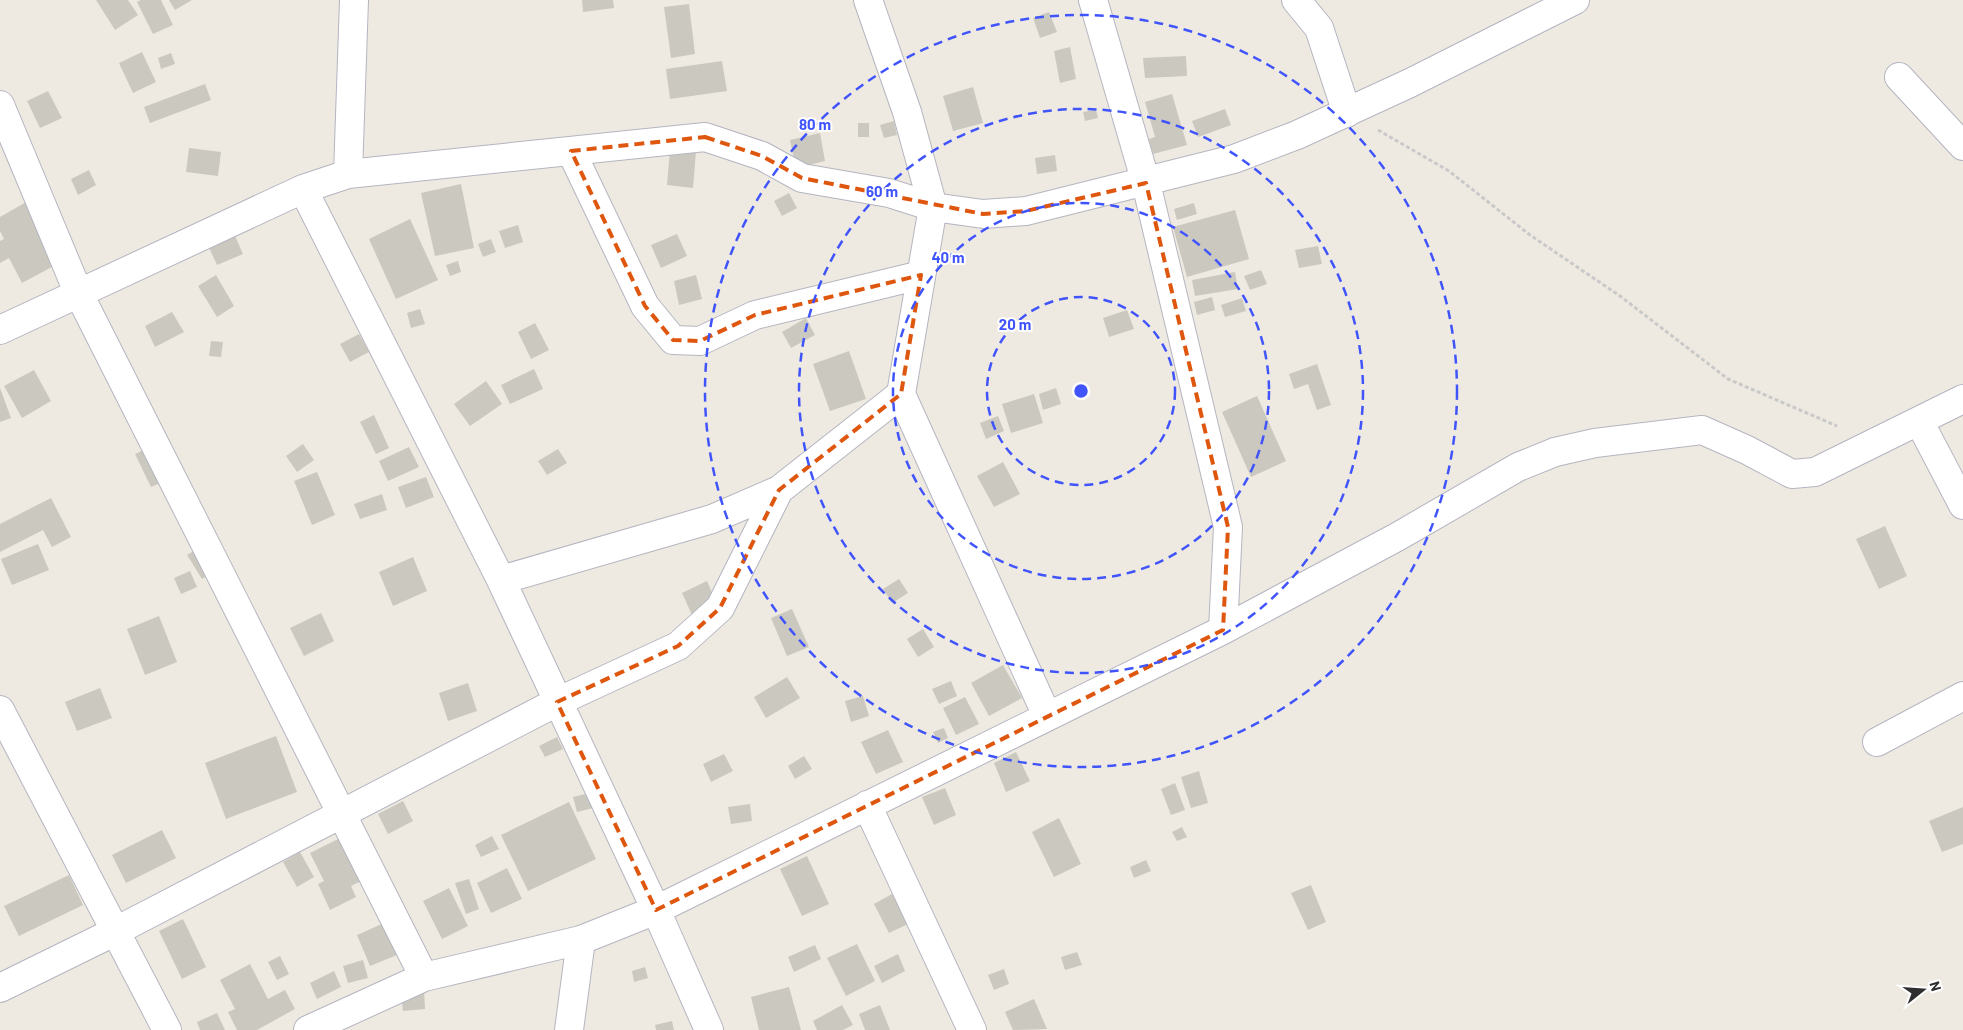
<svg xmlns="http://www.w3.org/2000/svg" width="1963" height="1030" viewBox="0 0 1963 1030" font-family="Barlow,sans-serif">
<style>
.building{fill:#cbc8bf}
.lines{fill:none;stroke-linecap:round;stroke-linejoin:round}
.minor-casing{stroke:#b4b5c1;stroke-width:30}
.path{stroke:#c9c9c9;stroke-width:3;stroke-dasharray:4 2.5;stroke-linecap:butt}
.minor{stroke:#fff;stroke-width:28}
.marked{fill:none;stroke:#df570e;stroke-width:4;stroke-dasharray:10 6;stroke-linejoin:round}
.ring{fill:none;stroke:#4054fc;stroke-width:2.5;stroke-dasharray:9 6}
.centre{fill:#4054fc;stroke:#fff;stroke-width:2.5}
.ring-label{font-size:15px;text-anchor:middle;font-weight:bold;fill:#4054fc;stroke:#fff;stroke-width:4;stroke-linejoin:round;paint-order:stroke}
</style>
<rect width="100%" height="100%" fill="#efeae1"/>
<path class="building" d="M96,0H128L138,15L115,30Z
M141,0H161L173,25L153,34L137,2Z
M169,0H192L175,10Z
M582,0H613L614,8L583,12Z
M689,4L695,54L671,58L664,7Z
M1049,12L1057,32L1040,38L1033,18Z
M1070,47L1076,79L1060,83L1054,51Z
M142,52L156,82L133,93L119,63Z
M171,53L175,64L161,69L158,58Z
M1186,56L1187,76L1145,78L1143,58Z
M722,61L727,91L670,99L666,69Z
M205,84L211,100L150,123L144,107Z
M973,87L983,123L953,131L943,96Z
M48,91L62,118L40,128L27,101Z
M1172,94L1187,145L1153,154L1149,139L1155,137L1145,102Z
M1225,109L1231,125L1198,137L1192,121Z
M1096,110L1098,118L1085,121L1083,112Z
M894,121L897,135L884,138L880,125Z
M858,123H869V137H858Z
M820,133L825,161L796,168L790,140Z
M189,148L221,152L218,176L186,172Z
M670,149L696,151L693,188L667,185Z
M1055,155L1057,171L1037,174L1035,158Z
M89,170L96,185L78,195L71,179Z
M461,184L474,248L435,256L421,193Z
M789,193L797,208L782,216L774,201Z
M28,201L61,262L22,283L9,258L0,263V241L4,239L0,231V217Z
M1194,203L1197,214L1177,220L1174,209Z
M1235,210L1249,259L1187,277L1173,227Z
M410,219L438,280L396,299L369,239Z
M518,225L523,242L505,248L499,231Z
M232,229L243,254L217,265L206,241Z
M677,234L687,256L661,268L651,245Z
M491,239L496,252L483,257L478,244Z
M1318,246L1322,264L1299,268L1295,250Z
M458,261L461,272L450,276L446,265Z
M1261,270L1267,284L1250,290L1244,276Z
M1235,272L1238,289L1195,296L1192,280Z
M216,275L234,306L217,317L198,286Z
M696,275L702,299L679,305L674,281Z
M1212,297L1215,310L1197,315L1194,302Z
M1242,298L1246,311L1225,317L1221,305Z
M420,309L425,324L411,328L407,313Z
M1127,310L1134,329L1109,337L1103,318Z
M172,312L184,332L155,347L145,326Z
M806,318L815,335L791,348L782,332Z
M535,323L549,350L531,359L518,332Z
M359,334L369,352L350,362L340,344Z
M211,341L223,342L221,357L209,356Z
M849,351L866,399L830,411L813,364Z
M1317,364L1331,405L1317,410L1308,384L1294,389L1289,374Z
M534,369L543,389L510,404L501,385Z
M34,370L51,401L22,418L4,386Z
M486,381L502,404L470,426L454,404Z
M0,388L11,418L0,422Z
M1056,388L1061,404L1043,410L1039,394Z
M1034,394L1043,423L1011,433L1002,404Z
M1257,396L1286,461L1251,477L1222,412Z
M374,415L389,448L376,454L360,422Z
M998,416L1004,431L986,439L980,423Z
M303,444L314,460L297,472L286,456Z
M150,447L165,481L151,487L135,454Z
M409,447L419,467L388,481L379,461Z
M558,449L567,463L547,475L538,461Z
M1003,462L1020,494L994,507L977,476Z
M317,472L335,515L312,525L294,481Z
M426,477L434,497L406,508L398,487Z
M382,494L387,510L360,519L354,504Z
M51,498L71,537L52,547L43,530L0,552V524Z
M1885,526L1907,576L1879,589L1856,539Z
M38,544L49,570L12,585L1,559Z
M197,549L212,573L202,579L187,555Z
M413,557L427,591L393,606L379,572Z
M190,571L197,587L181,594L174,578Z
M899,579L908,593L892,603L883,589Z
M707,581L717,604L692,615L682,593Z
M792,609L809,647L787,656L771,618Z
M321,613L334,641L304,656L290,628Z
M159,616L177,662L145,675L127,629Z
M923,629L934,647L918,657L907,639Z
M1003,665L1022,698L989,716L971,683Z
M787,677L800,698L766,718L754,697Z
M951,681L957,696L939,704L932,689Z
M468,683L477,711L448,721L439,693Z
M100,688L112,718L77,731L65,702Z
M863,696L869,716L851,722L845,701Z
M965,697L979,724L956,735L943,708Z
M944,728L948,738L938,743L933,732Z
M888,730L903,762L876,774L861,742Z
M276,736L297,792L226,819L205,763Z
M557,737L563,749L545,757L539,746Z
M1016,752L1030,781L1006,792L994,763Z
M724,754L733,771L711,782L703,764Z
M804,756L812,769L795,779L788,766Z
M1199,771L1208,803L1191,808L1181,777Z
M1175,783L1185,810L1171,815L1161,789Z
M945,788L956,815L934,825L922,797Z
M589,793L593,808L577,812L573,797Z
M403,801L413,821L388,834L378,814Z
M569,802L596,859L528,891L501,835Z
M750,804L752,821L731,824L728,807Z
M1963,807V844L1942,852L1929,821Z
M1059,818L1081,864L1054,877L1032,832Z
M1182,827L1187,837L1177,841L1172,832Z
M162,830L176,858L126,883L112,855Z
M492,836L499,849L481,857L475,845Z
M340,838L361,881L351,886L356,897L330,910L318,884L324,881L310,853Z
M300,852L314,877L297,887L283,862Z
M807,856L829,904L802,916L780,869Z
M1146,860L1151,871L1134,878L1130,867Z
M507,868L522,899L491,913L477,883Z
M69,875L83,905L19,936L4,906Z
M469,879L479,909L466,914L455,883Z
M1311,885L1326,922L1308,930L1291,893Z
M449,888L468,926L442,939L423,901Z
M892,894L908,924L889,933L874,904Z
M183,919L206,967L182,979L159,931Z
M384,923L397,955L370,966L357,935Z
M857,944L875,981L846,996L827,958Z
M815,945L821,959L794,972L788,957Z
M1077,952L1082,965L1065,970L1061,957Z
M898,954L905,971L882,983L874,966Z
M280,956L289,974L277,980L268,962Z
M363,960L368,978L348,983L343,966Z
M250,964L268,999L285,990L295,1009L257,1030H237L228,1012L235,1009L220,980Z
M645,967L648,978L634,982L632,971Z
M1004,969L1009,984L994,990L988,975Z
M334,971L341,987L317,999L310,983Z
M789,987L801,1030H759L751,997Z
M424,990L425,1009L403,1011L401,992Z
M1034,999L1047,1029L1013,1030L1005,1012Z
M842,1005L853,1025L843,1030H817L813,1021Z
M880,1005L890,1030H865L859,1014Z
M217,1013L225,1030H200L197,1022Z
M672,1021L674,1030H656L655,1025Z"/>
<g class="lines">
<g class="minor-casing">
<path id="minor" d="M868,0L907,112L933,207L901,394L1047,716
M1093,0L1146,183L1228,527L1223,630
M1296,0L1319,28L1347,113
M1899,77L1963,146
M0,105L78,292L424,977
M571,151L645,306L673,340L700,341L755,315L921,275
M348,174L354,0
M303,189L501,580L656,910L709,1030
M0,330L303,189L348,174L705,137L762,156L802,178L889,193L933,207L983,214L1026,211L1234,159L1297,135L1410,83L1575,0
M1919,421L1963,505
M501,580L712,519L779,490L901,394
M0,710L167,1030
M1877,742L1963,696
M867,805L972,1030
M0,988L114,932L557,702L678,646L720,608L779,490
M308,1030L424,977L581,940L656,910L1223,630L1397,537L1518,467L1555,452L1595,443L1702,430L1747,450L1792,474L1815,472L1963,399
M569,1030L581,940"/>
</g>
<path class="path" d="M1378,130L1449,171L1530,235L1620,296L1728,379L1837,426"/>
<use href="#minor" class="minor"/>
</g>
<path class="marked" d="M705,137L762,156L802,178L983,214L1026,211L1146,183L1228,527L1223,630L656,910L557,702L678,646L720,608L779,490L901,394L921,275L755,315L700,341L673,340L645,306L571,151Z"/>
<g class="ring">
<circle cx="1081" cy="391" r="94"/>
<circle cx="1081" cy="391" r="188"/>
<circle cx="1081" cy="391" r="282"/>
<circle cx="1081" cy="391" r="376"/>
</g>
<circle cx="1081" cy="391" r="8" class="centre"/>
<g class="ring-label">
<text x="815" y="130">80 m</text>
<text x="882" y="197">60 m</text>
<text x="948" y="263">40 m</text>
<text x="1015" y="330">20 m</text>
</g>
<g transform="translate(1923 990) rotate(73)" stroke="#ffffff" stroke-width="4" paint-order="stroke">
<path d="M0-4L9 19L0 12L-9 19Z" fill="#2e2e2e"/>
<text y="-8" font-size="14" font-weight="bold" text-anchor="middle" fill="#2e2e2e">N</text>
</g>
</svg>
